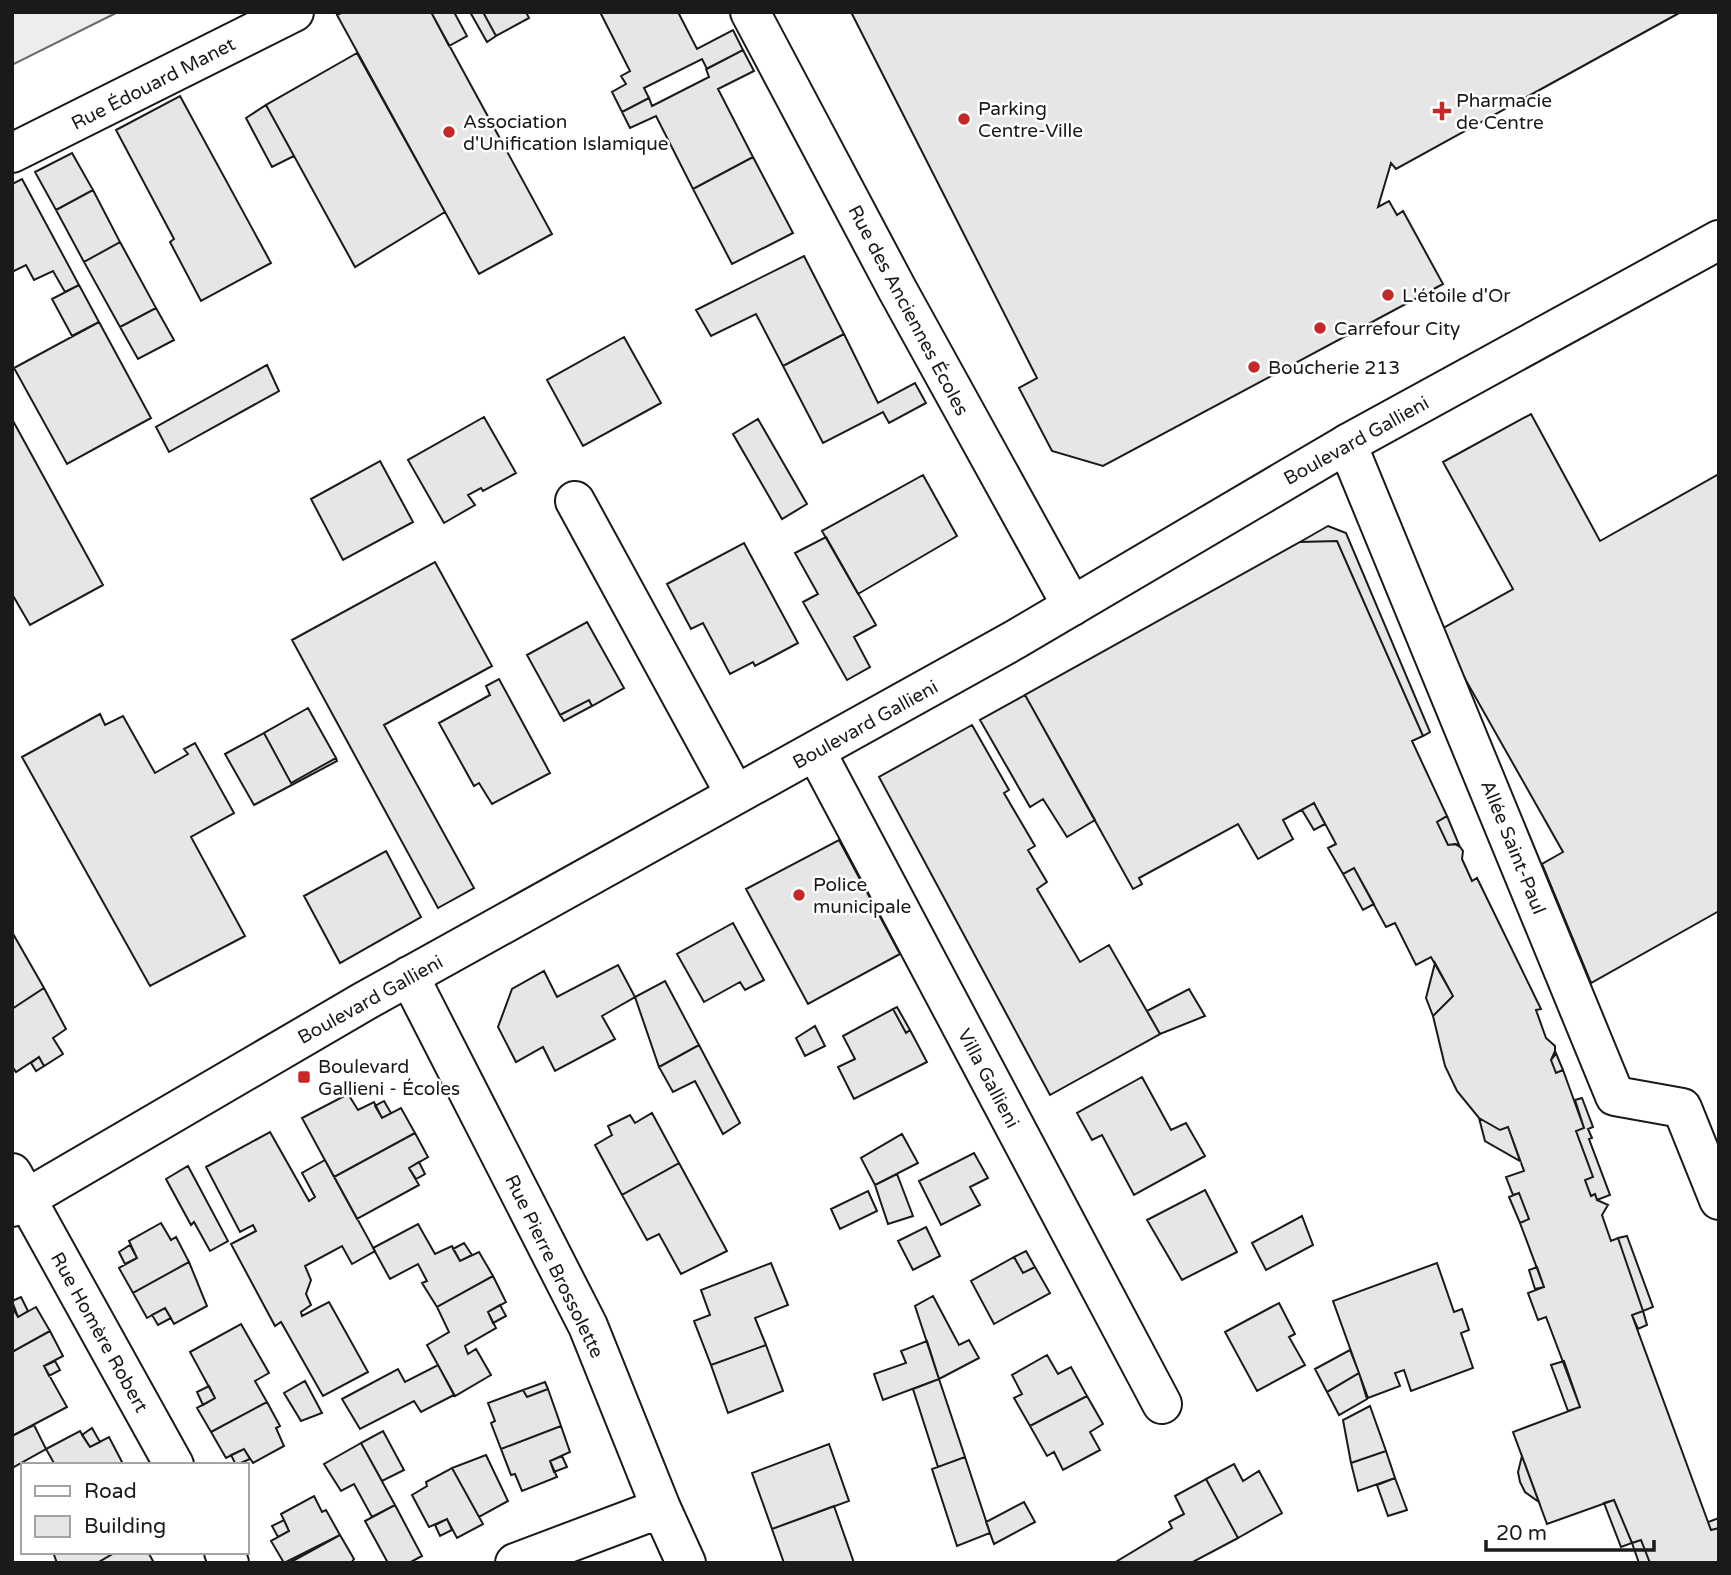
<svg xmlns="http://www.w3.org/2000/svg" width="1731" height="1575" viewBox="0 0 1731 1575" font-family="'Varela Round',sans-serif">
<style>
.built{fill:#ededed;stroke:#6a6a6a;stroke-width:2}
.building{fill:#e6e6e6;stroke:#1a1a1a;stroke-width:2}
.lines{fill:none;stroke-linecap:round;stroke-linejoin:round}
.street-casing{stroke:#1a1a1a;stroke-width:42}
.secondary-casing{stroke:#1a1a1a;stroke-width:42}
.street{stroke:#fff;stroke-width:38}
.secondary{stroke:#fff;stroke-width:38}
.poi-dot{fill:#c62828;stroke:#fff;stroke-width:2.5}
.labels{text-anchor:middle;stroke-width:5;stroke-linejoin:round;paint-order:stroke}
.street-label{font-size:19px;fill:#1a1a1a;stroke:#fff}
.poi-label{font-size:19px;fill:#1a1a1a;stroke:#fff;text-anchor:start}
</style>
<rect width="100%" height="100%" fill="#fff"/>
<path class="built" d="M12,12H118L12,65Z"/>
<path class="building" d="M343,12H431L552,234L479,274L337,15Z
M431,12H454L467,36L449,46Z
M470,12H483L496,36L487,42Z
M483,12H526L529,18L496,36Z
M600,12H678L697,49L733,30L743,50L707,69L702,59L644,88L649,98L622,112L612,92L626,84L621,76L630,71Z
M851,12H1681L1396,169L1391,163L1378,207L1389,201L1397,215L1403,211L1443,284L1103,466L1052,451L1019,388L1037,378Z
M743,50L754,71L718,89L753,157L693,189L656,116L630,128L622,112L649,98L652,106L709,77L706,69Z
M357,53L445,212L355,267L266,105Z
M180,96L271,263L201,301L170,242L174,239L116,130Z
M266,105L294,156L272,167L246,118Z
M72,153L93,190L56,210L35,172Z
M753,157L793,233L732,264L693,189Z
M22,179L79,285L65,292L53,271L34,280L26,265L12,272V184Z
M93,190L120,242L84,262L56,210Z
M120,242L156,308L120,327L84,262Z
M804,256L844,334L783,366L756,314L711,336L696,310Z
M79,285L99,322L72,336L52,299Z
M156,308L174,340L138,359L120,327Z
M99,322L151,418L67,464L14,368Z
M844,334L878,403L915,383L926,403L889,423L883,412L823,443L783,366Z
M624,337L661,403L583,446L547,380Z
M267,365L279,391L169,452L156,427Z
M1531,414L1600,541L1719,474V911L1591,983L1542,864L1563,852L1438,631L1513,589L1443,462Z
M484,417L516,473L483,491L481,488L468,495L475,505L444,523L408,460Z
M12,419L103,585L30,625L12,594Z
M758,419L807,504L782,519L733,434Z
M380,461L413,522L343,560L311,499Z
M923,475L957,536L858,594L822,531Z
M1328,526L1346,533L1430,732L1423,736L1337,541L1300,542Z
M826,537L876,625L854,637L870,667L847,680L803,602L818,594L795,553Z
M1337,541L1423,736L1412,741L1447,816L1437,822L1448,845L1458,844L1463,851L1462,859L1472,881L1477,878L1541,1009L1536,1010L1546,1038L1555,1046V1055L1551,1060L1556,1073L1563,1070L1584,1128L1576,1131L1593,1177L1585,1180L1591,1196L1595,1194L1597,1200L1608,1205L1602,1215L1611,1241L1618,1238L1643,1311L1632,1315L1708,1522L1711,1530L1719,1528V1563H1650L1641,1540L1632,1543L1614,1500L1547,1524L1513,1432L1580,1407L1546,1317L1538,1320L1528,1293L1544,1287L1520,1223L1529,1219L1519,1193L1513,1195L1506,1177L1524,1171L1508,1127L1500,1130L1479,1118L1457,1091L1445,1066L1433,1016L1453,996L1431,957L1416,965L1395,923L1386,927L1354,868L1343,874L1328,848L1336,844L1314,803L1283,820L1293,839L1258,859L1238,824L1139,878L1142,884L1133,889L1025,695L1300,542Z
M744,543L798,643L755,666L753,662L730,674L703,623L691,629L667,584Z
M435,562L492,666L384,725L474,888L438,908L292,640Z
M587,622L624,688L592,706L589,700L560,715L527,655Z
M499,679L550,773L492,804L479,783L474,786L439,723L490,695L486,686Z
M1025,695L1095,820L1067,837L1043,799L1030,807L980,720Z
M589,700L592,706L564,721L560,715Z
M308,708L336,758L291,783L264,733Z
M100,714L105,725L123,716L155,773L188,754L184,749L195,743L234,813L191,837L245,936L150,986L22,757Z
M972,725L1009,790L1004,793L1035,846L1028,850L1047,882L1037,889L1080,962L1109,945L1160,1034L1050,1095L879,777Z
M264,733L291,783L336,758L337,761L254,805L225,754Z
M1314,803L1325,824L1314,830L1302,810Z
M1447,816L1460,847L1455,844L1448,845L1437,822Z
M839,840L900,954L808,1004L746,889Z
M386,851L421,917L340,963L304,896Z
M1354,868L1374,904L1363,910L1343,874Z
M733,923L764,980L745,990L740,982L704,1002L677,954Z
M12,932L44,988L12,1009Z
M1435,963L1453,996L1433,1016L1426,998Z
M618,965L635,997L602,1016L615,1039L555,1071L543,1047L516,1062L498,1027L512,989L544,971L557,997Z
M665,981L699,1045L659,1067L635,997Z
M44,988L66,1029L53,1038L63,1054L44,1066L39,1057L16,1072L12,1066V1009Z
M1189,989L1205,1016L1160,1034L1147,1011Z
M897,1007L910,1030L906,1033L893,1009Z
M893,1009L906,1033L910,1030L927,1062L854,1099L838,1067L855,1059L843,1036Z
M815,1026L825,1046L805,1056L796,1038Z
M699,1045L740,1123L723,1134L695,1081L673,1092L659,1067Z
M1555,1051L1563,1070L1556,1073L1551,1060Z
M39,1057L44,1066L36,1071L31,1063Z
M1142,1077L1171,1130L1186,1123L1205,1156L1134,1195L1102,1135L1092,1140L1077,1113Z
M348,1094L358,1110L374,1102L382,1118L401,1108L415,1133L334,1177L302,1118Z
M1582,1098L1593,1127L1588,1129L1592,1138L1589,1139L1610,1195L1597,1200L1595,1194L1591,1196L1585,1180L1593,1177L1576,1131L1584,1128L1575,1100Z
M384,1101L391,1113L382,1118L375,1106Z
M652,1113L679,1163L622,1195L595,1145L612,1135L608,1126L630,1115L635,1123Z
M1479,1118L1500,1130L1508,1127L1520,1161L1485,1141Z
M270,1132L309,1201L315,1197L302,1173L325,1160L375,1251L352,1264L342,1246L305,1266L311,1280L306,1294L311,1305L301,1312L302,1316L329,1302L368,1372L323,1396L281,1322L275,1326L231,1244L256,1231L253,1225L240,1232L206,1167Z
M415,1133L428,1157L409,1168L419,1185L357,1219L334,1177Z
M902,1134L918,1163L875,1185L861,1158Z
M974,1153L988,1178L970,1187L980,1205L941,1225L919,1181Z
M419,1162L425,1174L416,1179L409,1168Z
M679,1163L727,1251L681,1274L659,1234L647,1240L622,1195Z
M188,1166L228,1241L210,1251L194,1222L191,1225L166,1179Z
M897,1174L913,1216L888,1224L875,1185Z
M1205,1190L1237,1252L1182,1280L1147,1220Z
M868,1191L877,1211L840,1229L831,1209Z
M1519,1193L1529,1219L1520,1223L1509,1197Z
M1302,1216L1313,1245L1266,1270L1252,1243Z
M161,1223L171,1240L176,1237L189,1262L133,1293L119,1268L137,1258L129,1241Z
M418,1224L435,1254L452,1246L460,1261L479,1252L493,1276L437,1307L422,1283L427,1281L418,1264L390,1279L373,1248Z
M926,1227L940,1256L913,1270L898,1241Z
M1627,1236L1653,1307L1643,1311L1618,1238Z
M464,1243L472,1255L460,1261L453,1249Z
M130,1245L137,1258L125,1264L119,1252Z
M1026,1251L1035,1267L1023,1273L1014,1257Z
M1014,1257L1023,1273L1035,1267L1050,1293L994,1324L971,1281Z
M189,1262L207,1306L174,1324L165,1308L147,1318L133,1293Z
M771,1263L788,1305L755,1318L766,1345L711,1365L694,1321L710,1315L701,1290Z
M1437,1263L1454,1312L1462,1309L1469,1330L1461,1333L1473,1368L1411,1391L1404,1370L1395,1373L1400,1386L1368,1398L1333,1301Z
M1537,1267L1544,1287L1535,1289L1529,1270Z
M493,1276L506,1302L488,1312L496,1328L465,1346L468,1354L476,1349L491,1375L455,1396L427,1345L449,1332L437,1307Z
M933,1296L959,1345L969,1340L979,1358L939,1379L915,1306Z
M21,1297L28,1311L18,1317L12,1301Z
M1279,1303L1295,1334L1289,1337L1305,1365L1257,1391L1225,1332Z
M500,1305L506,1316L493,1323L488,1312Z
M12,1307L18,1317L36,1307L50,1331L12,1352Z
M165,1308L171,1318L158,1325L152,1315Z
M1643,1311L1647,1325L1638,1329L1632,1315Z
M241,1324L269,1373L255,1381L267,1402L211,1432L197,1408L215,1398L190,1352Z
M50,1331L63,1356L44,1366L67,1407L12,1436V1352Z
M927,1341L939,1379L883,1400L874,1374L906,1363L901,1351Z
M766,1345L783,1391L728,1413L711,1365Z
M1350,1350L1359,1373L1327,1392L1315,1369Z
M1047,1355L1058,1374L1071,1367L1087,1396L1030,1426L1014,1398L1022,1394L1012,1375Z
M55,1361L60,1370L49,1376L44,1366Z
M1564,1361L1580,1407L1568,1411L1551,1365Z
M438,1365L454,1395L421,1412L414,1401L360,1429L342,1399L398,1369L405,1382Z
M1359,1373L1367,1399L1339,1415L1327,1392Z
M939,1379L965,1457L938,1467L913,1389Z
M305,1381L322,1413L301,1421L284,1393Z
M545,1382L548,1389L527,1397L523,1390Z
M209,1386L215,1398L203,1405L197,1392Z
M548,1389L561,1426L501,1449L491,1423L495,1421L488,1403L523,1390L527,1397Z
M1087,1396L1103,1424L1090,1432L1100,1450L1063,1470L1054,1452L1047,1456L1030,1426Z
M267,1402L280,1426L276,1428L284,1446L253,1463L244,1449L226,1458L211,1432Z
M1370,1406L1386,1451L1351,1463L1343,1420Z
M34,1425L46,1449L12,1468V1436Z
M561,1426L570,1452L550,1461L557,1477L522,1491L515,1474L511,1475L501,1449Z
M92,1428L100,1442L90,1447L82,1435Z
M80,1431L90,1447L109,1437L122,1462L117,1465H55L46,1449Z
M383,1431L404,1470L382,1481L361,1443Z
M361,1443L395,1505L372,1517L354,1484L341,1491L324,1464Z
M829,1444L849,1501L772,1529L752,1473Z
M244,1449L250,1459L236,1465L231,1455Z
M1386,1451L1395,1478L1358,1491L1351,1463Z
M486,1455L508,1501L479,1517L452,1468Z
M562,1456L567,1467L554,1472L550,1461Z
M1522,1456L1539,1502L1525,1492L1520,1482L1518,1472Z
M965,1457L990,1533L957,1546L932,1469Z
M1234,1464L1243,1481L1259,1471L1282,1513L1238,1538L1206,1479Z
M452,1468L483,1524L457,1538L447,1519L429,1527L412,1495L427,1486L426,1482Z
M1395,1478L1407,1510L1388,1516L1377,1485Z
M1206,1479L1238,1538L1191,1563H1114L1172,1528L1169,1522L1184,1514L1175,1496Z
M314,1496L322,1512L326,1510L340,1535L284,1563L271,1541L289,1531L281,1514Z
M1614,1500L1632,1543L1621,1547L1604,1503Z
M1024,1502L1035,1522L994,1544L986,1522Z
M395,1505L422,1556L409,1563H388L365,1521Z
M834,1506L854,1563H784L772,1529Z
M1719,1518V1528L1711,1530L1708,1522Z
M447,1519L452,1530L440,1536L435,1525Z
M284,1520L289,1531L278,1537L272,1526Z
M340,1535L354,1559L351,1563H289Z
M1641,1540L1650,1563H1639L1632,1543Z
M53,1552H116L97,1563H57Z
M116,1552H148L154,1563H97Z"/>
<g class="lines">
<g class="street-casing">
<path id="street" d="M750,12L897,289L1072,606
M12,153L294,12
M1347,444L1615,1096L1682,1108L1719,1200
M575,501L735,794
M816,752L1162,1404
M409,976L588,1326L661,1508L686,1563
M12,1173L174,1465
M224,1552L229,1563
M515,1563L661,1508"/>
</g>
<g class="secondary-casing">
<path id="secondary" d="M12,1207L363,1002L1016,639L1347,444L1719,240"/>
</g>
<use href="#street" class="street"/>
<use href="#secondary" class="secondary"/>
</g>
<g class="poi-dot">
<path d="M1438.5 100.5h7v7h7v7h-7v7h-7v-7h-7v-7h7z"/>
<circle cx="964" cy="119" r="7"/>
<circle cx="449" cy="132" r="7"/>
<circle cx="1388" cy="295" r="7"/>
<circle cx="1320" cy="328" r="7"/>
<circle cx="1254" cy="367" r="7"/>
<circle cx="799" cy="895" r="7"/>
<rect x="297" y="1070" width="14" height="14" rx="3.5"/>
</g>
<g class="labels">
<g class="street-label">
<text transform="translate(153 83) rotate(-27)" y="7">Rue Édouard Manet</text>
<text transform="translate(909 310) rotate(62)" y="7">Rue des Anciennes Écoles</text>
<text transform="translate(1356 440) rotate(-29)" y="7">Boulevard Gallieni</text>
<text transform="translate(865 724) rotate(-29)" y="7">Boulevard Gallieni</text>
<text transform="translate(1514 847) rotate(68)" y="7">Allée Saint-Paul</text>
<text transform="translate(370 999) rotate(-29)" y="7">Boulevard Gallieni</text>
<text transform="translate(989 1078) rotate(62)" y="7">Villa Gallieni</text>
<text transform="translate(555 1266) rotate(64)" y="7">Rue Pierre Brossolette</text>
<text transform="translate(100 1332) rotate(61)" y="7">Rue Homère Robert</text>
</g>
<g class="poi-label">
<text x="1456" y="107">Pharmacie<tspan x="1456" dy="22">de Centre</tspan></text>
<text x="978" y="115">Parking<tspan x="978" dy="22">Centre-Ville</tspan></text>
<text x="463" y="128">Association<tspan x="463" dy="22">d'Unification Islamique</tspan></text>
<text x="1402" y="302">L'étoile d'Or</text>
<text x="1334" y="335">Carrefour City</text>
<text x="1268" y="374">Boucherie 213</text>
<text x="813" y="891">Police<tspan x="813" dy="22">municipale</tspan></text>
<text x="318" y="1073">Boulevard<tspan x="318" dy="22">Gallieni - Écoles</tspan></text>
</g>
</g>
<rect width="1731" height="1575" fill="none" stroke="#1a1a1a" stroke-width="28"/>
<rect x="21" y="1463" width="228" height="91" fill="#ffffff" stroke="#a3a3a3" stroke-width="2"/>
<rect x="35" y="1486" width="35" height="10" fill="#ffffff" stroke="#a3a3a3" stroke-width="2"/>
<text x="84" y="1498" font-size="21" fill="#1a1a1a">Road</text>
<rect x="35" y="1516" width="35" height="21" fill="#e6e6e6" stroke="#a3a3a3" stroke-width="2"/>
<text x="84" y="1533" font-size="21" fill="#1a1a1a">Building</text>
<path d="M1486 1540v10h168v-10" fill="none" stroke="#1a1a1a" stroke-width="3.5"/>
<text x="1496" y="1540" font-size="21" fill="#1a1a1a" stroke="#ffffff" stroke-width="5" paint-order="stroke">20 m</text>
</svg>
